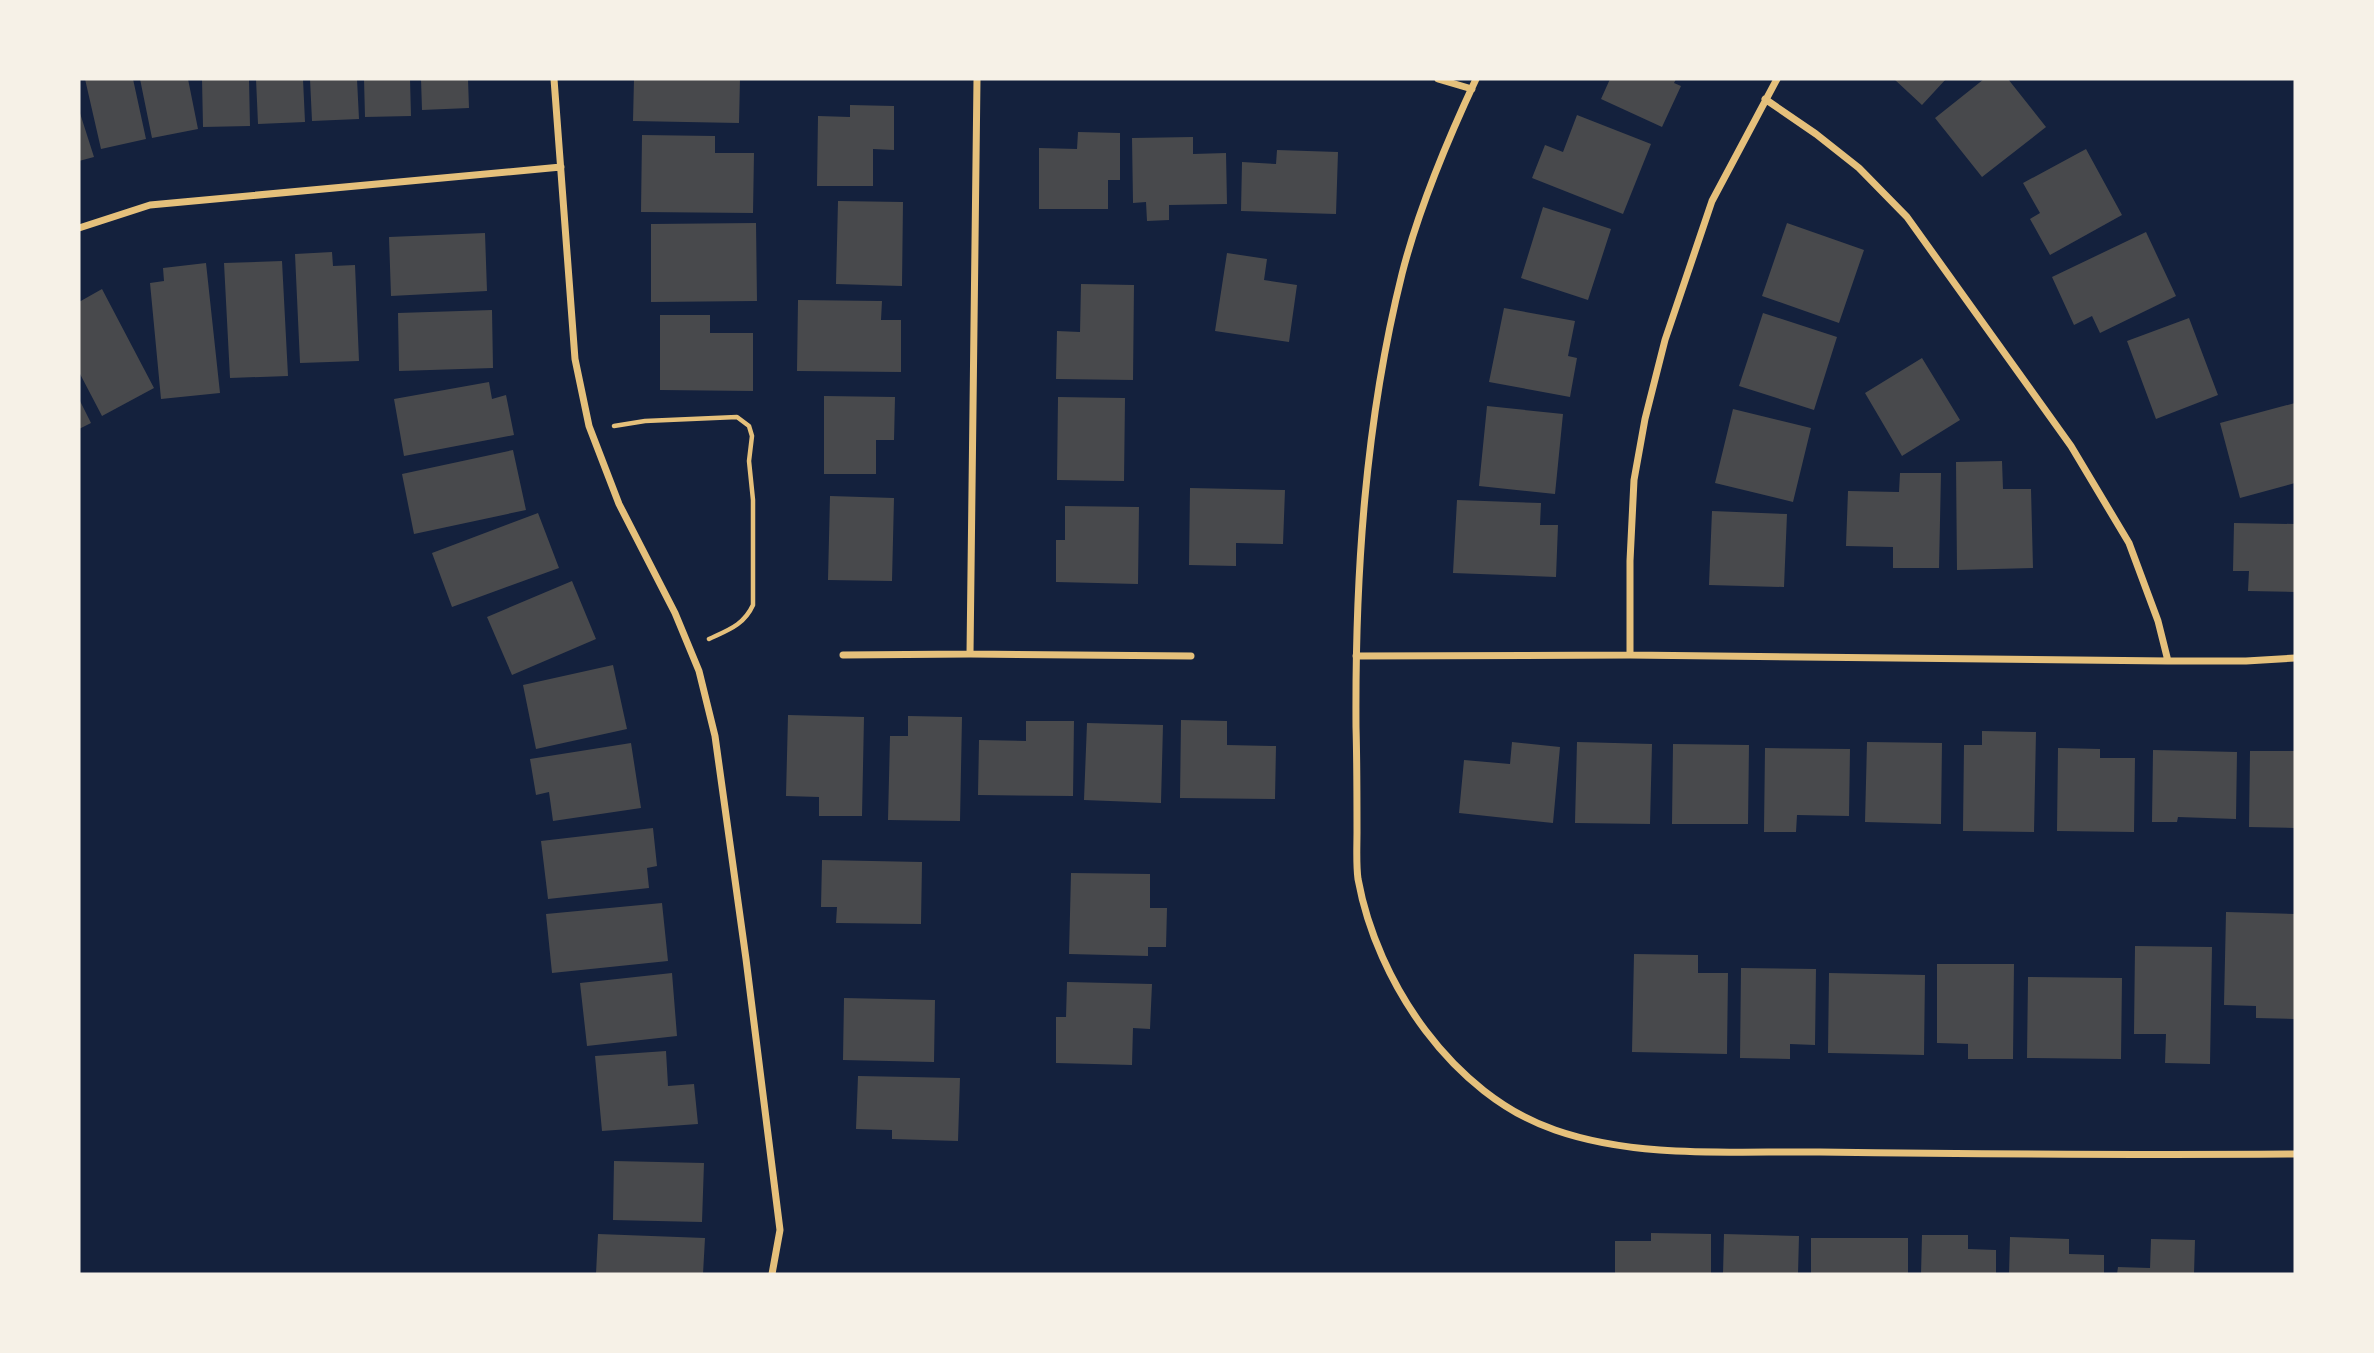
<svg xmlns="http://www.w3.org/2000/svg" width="2374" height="1353" viewBox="0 0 2374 1353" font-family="'Noto Sans',sans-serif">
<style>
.building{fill:#48494c}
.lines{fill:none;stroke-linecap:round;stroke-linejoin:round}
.path{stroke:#e5c07b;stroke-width:4.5}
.minor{stroke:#e5c07b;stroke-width:7}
</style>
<rect width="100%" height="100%" fill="#14213d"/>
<path class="building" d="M85,79H133L146,139L101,149Z
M140,79H188L198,129L152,138Z
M202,79H249L250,126L203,127Z
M256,79H303L305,122L258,124Z
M310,79H357L359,119L312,121Z
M364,79H410L411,116L365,117Z
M421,79H468L469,108L422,110Z
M634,79H740L739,123L633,121Z
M1610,79H1676L1674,83L1681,86L1662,127L1601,99Z
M1894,79H1946L1922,105Z
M1984,79H2008L2046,127L1982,177L1935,118Z
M850,105L894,106V150L873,149V186H817L818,116L850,117Z
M79,110L94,157L79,161Z
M1577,115L1651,144L1623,214L1532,178L1545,145L1563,152Z
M1078,132L1120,133V180H1108V209H1039V148L1077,149Z
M642,135L715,136V153H754L753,213L641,212Z
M1193,137V154L1226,153L1227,204L1169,205V220L1147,221L1146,202L1133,203L1132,138Z
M2086,149L2122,215L2050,255L2030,219L2040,213L2023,183Z
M1277,150L1338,152L1336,214L1241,211L1242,162L1276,164Z
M838,201L903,202L902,286L836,284Z
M1543,207L1611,229L1588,300L1521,278Z
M756,223L757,301L651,302V224Z
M1787,223L1864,250L1839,323L1762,296Z
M2146,232L2176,296L2100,333L2092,316L2074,325L2052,277Z
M485,233L487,291L391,296L389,237Z
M332,252L333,266L355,265L359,361L300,363L295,254Z
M1227,253L1267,259L1264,280L1297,285L1289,342L1215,331Z
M282,261L288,376L230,378L224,263Z
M206,263L220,393L161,399L150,283L164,281L163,268Z
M1081,284L1134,285L1133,380L1056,379L1057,331L1080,332Z
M102,289L154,388L102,416L79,372V302Z
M798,300L882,301L881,320H901V372L797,371Z
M1504,308L1575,321L1568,356L1577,358L1570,397L1489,382Z
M492,310L493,368L399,371L398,313Z
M1763,313L1837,337L1814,410L1739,386Z
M660,315H710V333H753V391L660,390Z
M2189,318L2218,395L2156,419L2127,341Z
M1922,358L1960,420L1902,456L1865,393Z
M489,382L492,399L506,395L514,435L404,456L394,399Z
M824,396L895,397L894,440H876V474H824Z
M1058,397L1125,398L1124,481L1057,480Z
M79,399L91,423L79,429Z
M2295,403V483L2240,498L2220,423Z
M1487,406L1563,414L1555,494L1479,486Z
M1733,409L1811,428L1793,502L1715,483Z
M513,450L526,510L414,534L402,474Z
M2002,461L2003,489H2031L2033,568L1957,570L1956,462Z
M1900,473H1941L1939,568H1893V547L1846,546L1848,491L1899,492Z
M1190,488L1285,490L1283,544L1236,543V566L1189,565Z
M830,496L894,498L892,581L828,580Z
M1457,500L1541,503L1540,525H1558L1556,577L1453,573Z
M1065,506L1139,507L1138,584L1056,582V540H1065Z
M1712,511L1787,514L1784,587L1709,585Z
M538,513L559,568L452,607L432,553Z
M2234,523L2295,524V592L2248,591L2249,571H2233Z
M572,581L596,639L512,675L487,617Z
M613,665L627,729L536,749L523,685Z
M788,715L864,717L862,816H819V797L786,796Z
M908,716L962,717L960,821L888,820L890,736H908Z
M1181,720L1227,721V745L1276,746L1275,799L1180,798Z
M1026,721H1074L1073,796L978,795L979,740L1026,741Z
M1087,723L1163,725L1161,803L1084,800Z
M1982,731L2036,732L2034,832L1963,831L1964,745H1982Z
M1512,742L1560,747L1553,823L1459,813L1464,760L1510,764Z
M1577,742L1652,744L1650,824L1575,823Z
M1867,742L1942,743L1941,824L1865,822Z
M631,743L641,808L553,821L549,792L536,795L530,759Z
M1673,744L1749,745L1748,824H1672Z
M1765,748L1850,749L1849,816L1797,815L1796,832H1764Z
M2058,748L2100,749V758H2135L2134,832L2057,831Z
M2153,750L2237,752L2236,819L2178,817L2177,822H2152Z
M2250,751H2295V828L2249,827Z
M653,828L657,866L647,868L649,888L548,899L541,841Z
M822,860L922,862L921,924L836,923L837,907H821Z
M1071,873L1150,874V908H1167L1166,947H1148V956L1069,954Z
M662,903L668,961L552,973L546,914Z
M2226,912L2295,914V1019L2256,1018V1006L2224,1005Z
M2135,946L2212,947L2210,1064L2165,1063L2166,1034H2134Z
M1634,954L1698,955V973H1728L1727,1054L1632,1052Z
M1937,964H2014L2013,1059H1968V1044L1937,1043Z
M1741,968L1816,969L1815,1045L1790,1044V1059L1740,1058Z
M672,973L677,1036L587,1046L580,983Z
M1829,973L1925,975L1924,1055L1828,1053Z
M2028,977L2122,978L2121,1059L2027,1058Z
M1067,982L1152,984L1150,1029L1133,1028L1132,1065L1056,1063V1017H1066Z
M844,998L935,1000L934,1062L843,1060Z
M666,1051L668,1086L694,1084L698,1124L602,1131L595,1056Z
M858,1076L960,1078L958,1141L892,1139V1130L856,1129Z
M614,1161L704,1163L702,1222L613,1220Z
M1651,1233L1711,1234V1274H1615V1241H1651Z
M598,1234L705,1238L703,1274H596Z
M1724,1234L1799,1236L1798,1274H1723Z
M1922,1235H1968V1249L1996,1250V1274H1921Z
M2010,1237L2069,1239V1254L2104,1255V1274H2009Z
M1811,1238H1908V1274H1811Z
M2151,1239L2195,1240L2194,1274H2117L2118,1267L2150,1268Z"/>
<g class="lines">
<path class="path" d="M614,426L645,421L737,417L749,426L752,436L749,461L753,500V605C744,625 728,630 709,639"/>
<path class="minor" d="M554,79L575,359L589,426L619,504L675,613L699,671L715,736L746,959L780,1230L772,1274
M1438,79L1472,89
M1476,79C1447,141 1419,207 1402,274C1365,422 1355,576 1356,727C1357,762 1357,797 1357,832C1357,847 1356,864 1358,879C1377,983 1453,1095 1555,1130C1638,1159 1733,1151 1820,1152C1978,1154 2137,1155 2295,1154
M1765,99L1816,134L1859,168L1907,217L2071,446L2129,543L2158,621L2168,661
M79,228L150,205L561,167
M970,654L977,79
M843,655L970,654L1191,656
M1630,655V561L1634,480L1645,419L1665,340L1712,201L1777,79
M1356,656L1630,655L2168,661H2246L2295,658"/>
</g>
<rect width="2374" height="1353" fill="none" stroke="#f6f1e7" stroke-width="161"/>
</svg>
